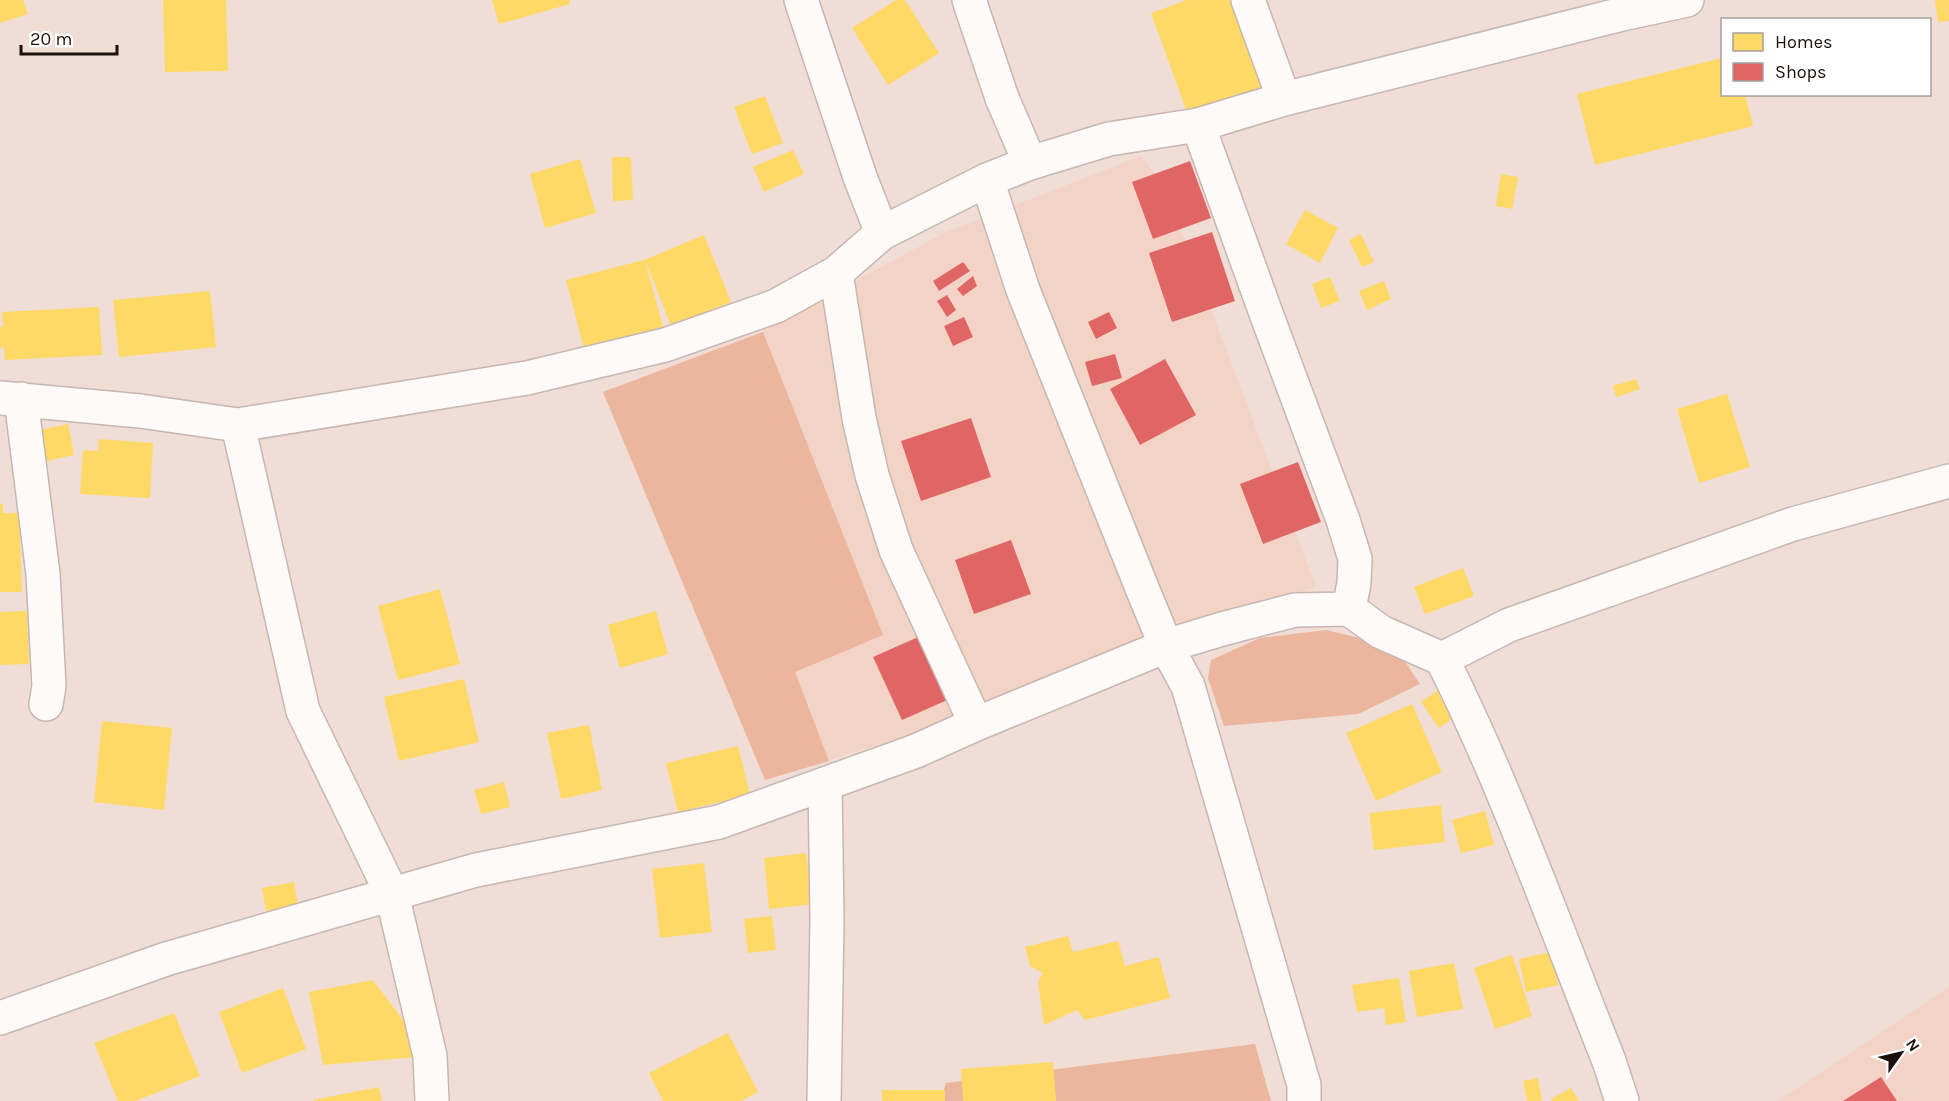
<svg xmlns="http://www.w3.org/2000/svg" width="1949" height="1101" viewBox="0 0 1949 1101" font-family="Karla,sans-serif">
<style>
.built{fill:#f2d3c6}
.forest{fill:#ecb59d}
.homes{fill:#ffd966}
.shops{fill:#e06666}
.lines{fill:none;stroke-linecap:round;stroke-linejoin:round}
.minor-casing{stroke:#c6b7b1;stroke-width:36}
.minor{stroke:#fdfaf9;stroke-width:33}
</style>
<rect width="100%" height="100%" fill="#f0ddd6"/>
<path class="built" d="M1141,156L1165,188L1316,587L1058,688L765,780L603,392L761,332L946,232Z
M1949,987V1101H1778Z"/>
<path class="forest" d="M763,332L883,635L795,672L829,761L765,780L603,392Z
M1326,630L1364,639L1406,663L1420,684L1358,714L1224,726L1208,678L1211,660L1260,638Z
M1255,1044L1271,1101H940L946,1083Z"/>
<path class="homes" d="M0,0H23L28,14L0,23Z
M163,0H226L228,71L165,72Z
M492,0H569L570,4L499,24Z
M896,0H905L939,53L888,85L852,28Z
M1187,0H1239L1271,86L1188,115L1151,13Z
M1935,0H1949V21L1938,22Z
M1722,58V94H1745L1753,126L1595,165L1577,94Z
M765,96L783,143L752,154L734,107Z
M793,150L804,174L764,192L753,167Z
M612,157H631L633,200L613,201Z
M580,159L596,213L545,228L530,174Z
M1501,174L1518,177L1512,209L1496,206Z
M1305,210L1338,228L1320,263L1286,244Z
M1361,234L1374,262L1362,267L1349,240Z
M704,235L731,302L671,326L645,260L663,327L584,348L566,280L644,260Z
M1330,277L1340,301L1321,308L1312,284Z
M1384,281L1391,299L1367,310L1359,291Z
M210,291L216,347L119,357L113,300Z
M99,307L102,355L5,360L4,347L0,348V327H3L2,312Z
M1636,379L1640,389L1616,397L1613,386Z
M1727,394L1750,467L1699,483L1677,409Z
M68,424L74,455L46,461L40,430Z
M99,439L153,443L150,498L80,494L83,450L98,451Z
M3,503V513H19L22,592H0V504Z
M1463,568L1474,596L1425,614L1414,587Z
M440,589L460,664L398,680L378,606Z
M27,611L29,664L0,665V612Z
M656,611L668,654L620,668L608,625Z
M464,679L479,742L399,761L384,697Z
M1440,689L1458,715L1439,728L1421,702Z
M1412,704L1442,772L1376,801L1346,733Z
M102,721L172,728L164,810L94,802Z
M589,725L602,790L561,799L547,733Z
M738,746L750,795L678,812L666,763Z
M504,782L510,807L481,814L474,790Z
M1441,805L1445,842L1374,850L1369,813Z
M1485,811L1494,845L1461,853L1452,820Z
M806,853L813,904L769,909L764,858Z
M704,863L712,932L660,938L652,869Z
M294,882L298,906L266,911L262,888Z
M772,916L776,950L748,953L744,919Z
M1068,936L1073,952L1118,941L1125,966L1159,957L1170,998L1085,1020L1077,1010L1044,1025L1038,982L1043,973L1030,966L1025,947Z
M1551,952L1558,985L1526,992L1519,959Z
M1512,955L1532,1016L1495,1029L1474,968Z
M1454,963L1463,1009L1417,1017L1409,971Z
M1399,978L1406,1022L1386,1025L1384,1008L1357,1012L1352,985Z
M373,980L430,1056L323,1065L309,992Z
M283,988L306,1049L242,1073L219,1012Z
M174,1013L200,1076L135,1101H118L94,1043Z
M728,1033L758,1092L741,1101H663L649,1073Z
M1053,1062L1056,1101H963L961,1069Z
M1538,1078L1542,1101H1527L1523,1081Z
M379,1087L382,1101H313V1100Z
M1571,1088L1579,1101H1552L1551,1099Z
M882,1090H945V1101H882Z"/>
<path class="shops" d="M1190,161L1211,218L1153,239L1132,182Z
M1212,232L1235,301L1172,322L1149,253Z
M963,262L970,271L939,291L933,281Z
M973,276L977,286L963,296L957,289Z
M947,295L956,310L947,317L937,301Z
M1109,312L1117,328L1096,339L1088,322Z
M964,317L973,337L953,346L944,326Z
M1115,354L1122,378L1092,386L1085,362Z
M1165,359L1196,415L1140,445L1110,389Z
M971,418L991,477L921,501L901,441Z
M1298,462L1321,522L1263,544L1240,484Z
M1011,540L1031,594L974,614L955,560Z
M925,634L954,697L902,720L873,657Z
M1881,1077L1897,1101H1843Z"/>
<g class="lines">
<g class="minor-casing">
<path id="minor" d="M801,0L860,177L882,233
M969,0L1002,98L1030,163
M1248,0L1284,99
M1198,125L1267,316L1343,520L1355,559L1354,583L1349,609
M987,180L1023,290L1144,593L1166,646L1188,686L1304,1085V1101
M836,273L859,418L872,475L896,550L976,724
M0,398L140,411L238,425L527,378L665,345L776,306L836,273L882,233L987,180L1030,163L1109,139L1198,125L1284,99L1622,14L1687,0
M21,399L43,574L49,686L46,704
M238,425L303,711L392,894L430,1056L432,1101
M0,1018L166,959L476,870L719,822L916,751L976,724L1166,646L1222,629L1295,610L1349,609L1381,632L1442,659
M824,1101L827,919L825,784
M1622,1101L1609,1061C1555,926 1507,789 1442,659L1509,625L1793,524L1949,481"/>
</g>
<use href="#minor" class="minor"/>
</g>
<rect x="1721" y="18" width="210" height="78" fill="#ffffff" stroke="#a4a09e" stroke-width="1.5"/>
<rect x="1733" y="33" width="30" height="18" fill="#ffd966" stroke="#a4a09e" stroke-width="1.5"/>
<text x="1775" y="48" font-size="18" fill="#1c110c">Homes</text>
<rect x="1733" y="63" width="30" height="18" fill="#e06666" stroke="#a4a09e" stroke-width="1.5"/>
<text x="1775" y="78" font-size="18" fill="#1c110c">Shops</text>
<g transform="translate(1901 1053) rotate(56)" stroke="#ffffff" stroke-width="4.5" paint-order="stroke">
<path d="M0-4.5L10 22L0 15L-10 22Z" fill="#1c110c"/>
<text y="-9" font-size="16" font-weight="bold" text-anchor="middle" fill="#1c110c">N</text>
</g>
<path d="M21 45v9h96v-9" fill="none" stroke="#1c110c" stroke-width="3"/>
<text x="30" y="45" font-size="18" fill="#1c110c" stroke="#ffffff" stroke-width="4.5" paint-order="stroke">20 m</text>
</svg>
